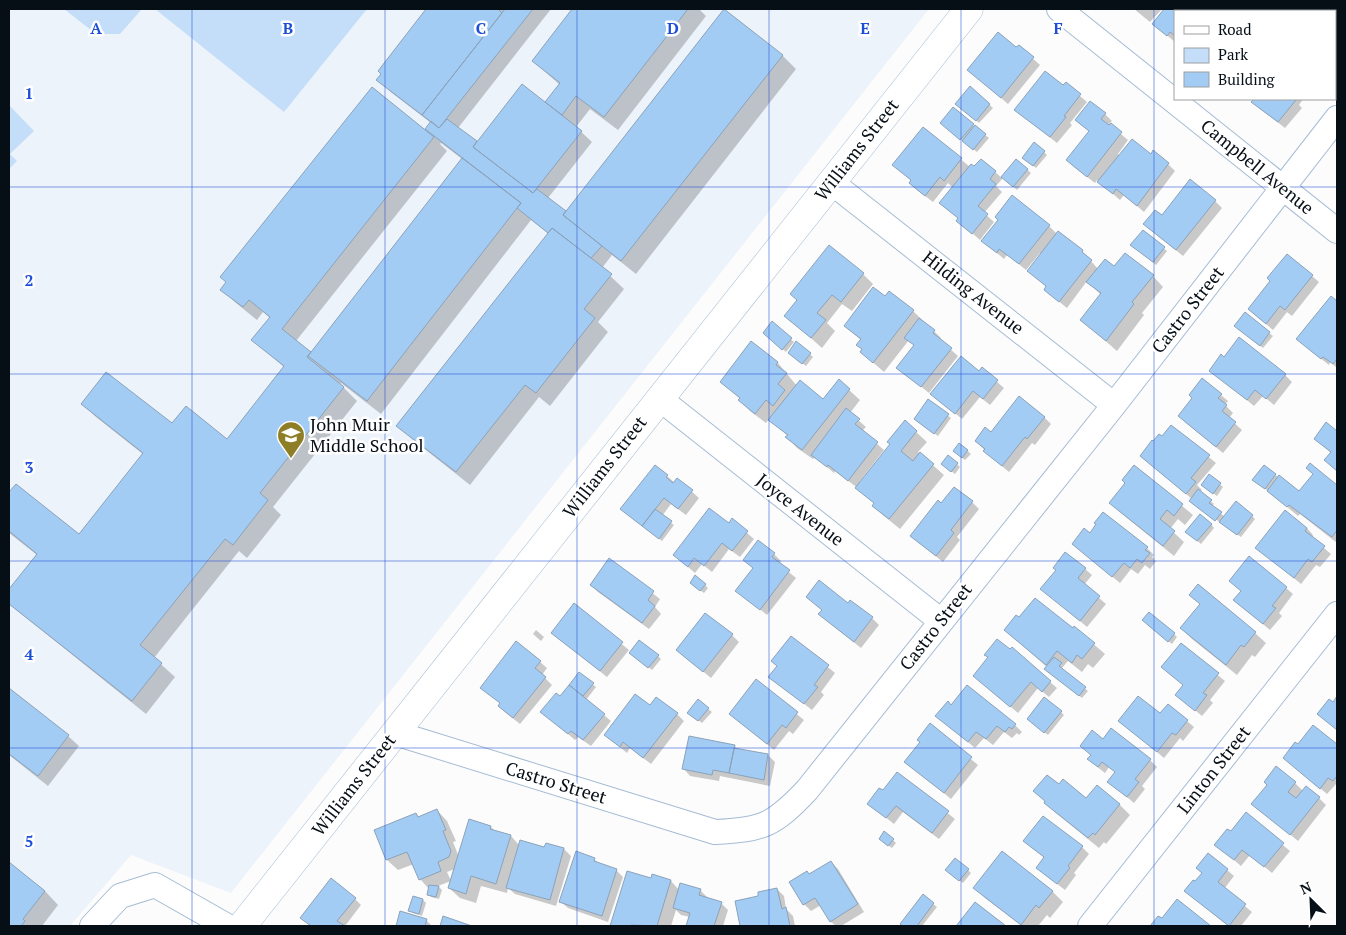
<svg xmlns="http://www.w3.org/2000/svg" width="1346" height="935" viewBox="0 0 1346 935" font-family="'PT Serif',serif">
<style>
.built{fill:#edf3fa}
.green{fill:#c4def9}
.shadow{fill:#0003;fill-rule:evenodd}
.building{fill:#a3ccf5;stroke:#8ba2b9}
.lines{fill:none;stroke-linecap:round;stroke-linejoin:round}
.street-casing{stroke:#a5bcd4;stroke-width:26}
.secondary-casing{stroke:#a5bcd4;stroke-width:29}
.street{stroke:#fff;stroke-width:24}
.secondary{stroke:#fff;stroke-width:28}
.grid{fill:none;stroke:#1d4ed8;stroke-width:1;stroke-opacity:0.55}
.labels{text-anchor:middle;stroke-width:5;stroke-linejoin:round;paint-order:stroke}
.street-label{font-size:18px;fill:#060e16;stroke:#fff}
.poi-label{font-size:18px;fill:#060e16;stroke:#fff;text-anchor:start}
.grid-label{font-size:16px;text-anchor:middle;font-weight:bold;fill:#1d4ed8;stroke:#fff;stroke-width:5;stroke-linejoin:round;paint-order:stroke}
</style>
<rect width="100%" height="100%" fill="#fcfcfc"/>
<path class="built" d="M9,9H929L231,893L131,855L70,926H9Z"/>
<path class="green" d="M64,9H142L120,34H96Z
M155,9H367L284,112Z
M9,105L34,131L10,154L17,161L9,169Z"/>
<path class="shadow" d="M428,9H551L458,128L477,143L551,106L560,85L533,61L574,9H699L706,16L618,130L590,109L576,127L592,142L548,198L566,213L725,10L783,56L796,69L636,274L612,255L602,268L624,289L598,322L608,332L550,406L539,397L470,485L412,439L398,426L549,234L531,220L381,414L341,383L340,384L357,401L273,507L281,515L247,558L239,551L154,658L175,677L146,714L9,604V591L37,555L9,533V494L16,485L79,536L144,455L96,417L82,404L227,440L285,368L253,340L270,318L263,312L257,320L236,303L222,289L425,131L431,123L392,93L378,80L382,74L379,71ZM441,143L462,159L312,354L296,341L447,151L440,144Z
M1134,9H1162L1150,22Z
M1165,9H1218L1221,11H1175V42L1153,24Z
M1334,9H1337V30L1335,28V11H1332Z
M1019,46L1040,65L1008,104L968,70Z
M1066,84L1087,102L1070,123L1072,125L1057,143L1015,110L1064,87Z
M970,88L993,108L979,123L960,107Z
M1256,99H1303L1299,105L1302,108L1285,128L1260,109L1253,102Z
M953,109L989,138L977,152L944,126Z
M1105,114L1112,121L1109,124L1128,140L1118,154L1119,156H1151L1168,164L1175,171L1144,212L1124,195L1120,200L1097,180L1095,183L1074,167L1090,132L1077,120Z
M924,128L970,167L975,168L981,160L1002,178L1017,160L1031,173L1017,190L1003,178L996,186L1002,192L984,213L994,222L980,240L965,227L959,219L953,188L948,183L933,202L917,190L910,183L912,181L901,172Z
M1044,152L1047,155L1036,168L1026,160Z
M1215,201L1222,208L1183,256L1152,231L1162,217Z
M1049,226L1057,234L1082,251L1098,269L1114,268L1153,276L1163,287L1142,313L1144,315L1117,351L1081,320L1101,295L1087,281L1067,308L1052,296L1047,287L1028,271L1041,254L1040,253L1026,270L1007,255L1004,259L990,247Z
M1143,231L1167,251L1156,265L1135,248Z
M863,274L873,284L852,311L842,304L827,323L835,331L822,348L786,316Z
M1312,276L1319,282L1292,316L1287,312L1273,330L1249,309L1272,281Z
M885,298L913,311L941,338L940,340L958,356L929,393L898,368L915,346L909,340L884,372L861,352L863,350L858,345L862,341L845,326Z
M1331,298L1337,302V368L1330,362L1329,365L1305,346Z
M1245,314L1273,336L1263,348L1239,329Z
M773,323L794,342L786,352L767,336Z
M752,343L778,363L797,386L823,400L839,381L860,400L850,413L866,427L862,431L884,450L860,481L861,482L916,432L927,442L918,452L944,475L900,529L884,516L874,506L875,504L855,486L835,471L834,473L815,457L813,459L797,448L787,437L788,436L769,419L766,423L750,411L740,400L741,399L722,382Z
M810,354L813,357L806,366L792,356Z
M1224,358L1285,375L1292,382L1274,405L1263,396L1254,406L1210,370Z
M982,369L1004,388L990,405L980,397L962,419L939,400L979,373Z
M1221,395L1228,401L1225,405L1233,413L1229,418L1242,430L1223,453L1186,423Z
M928,401L951,418L938,436L918,422Z
M1044,417L1051,424L1035,445L1032,443L1009,472L992,458L976,441L991,434Z
M1326,424L1337,433V472L1326,460L1331,453L1315,438Z
M1171,426L1216,463L1197,485L1202,490L1200,492L1214,504L1212,506L1225,517L1252,516L1255,519L1241,537L1194,504L1192,499L1141,456L1162,438Z
M960,444L971,454L965,460L957,454Z
M957,464L960,467L955,474L946,467Z
M1310,465L1337,487V543L1300,514L1298,516L1257,482L1264,466L1299,493L1314,474Z
M1135,466L1193,515L1185,525L1178,519L1170,529L1184,542L1174,556L1121,513L1110,502L1126,483Z
M667,476L675,483L678,479L699,498L686,515L671,504L662,516L674,525L662,541L622,509Z
M1210,476L1223,487L1217,496L1206,488Z
M972,502L979,509L957,537L960,540L943,562L918,542L942,505Z
M732,520L754,539L740,557L729,549L712,572L702,564L695,573L674,555L729,524Z
M1211,524L1214,528L1201,544L1190,535Z
M1307,528L1313,535L1312,538L1331,554L1320,567L1316,565L1301,584L1257,548Z
M1147,548L1154,555L1152,557L1156,561L1150,569L1145,565L1138,574L1131,569L1120,583L1092,560Z
M774,554L781,561L779,564L796,578L767,615L737,591L754,569L744,560Z
M610,560L660,599L655,607L661,614L649,629L598,592L591,585Z
M1085,569L1092,575L1084,585L1106,604L1087,627L1042,589Z
M705,585L708,588L704,593L694,586Z
M1286,588L1293,594L1279,613L1282,616L1270,630L1242,607V591Z
M807,597L849,604L872,618L879,625L861,648L827,621L820,614L823,611Z
M574,605L629,650L607,677L552,633Z
M1147,623L1174,634L1177,637L1172,644Z
M1075,628L1105,654L1093,668L1088,664L1082,672L1068,661L1061,669L1088,691L1082,698L1049,671L1047,667L1005,630H1073Z
M1181,628L1255,633L1266,643L1255,657L1252,655L1237,675L1192,639Z
M536,630L544,637L541,641L533,634Z
M732,635L739,642L711,678L677,650Z
M791,637L835,673L821,692L824,695L812,710L777,683L778,666Z
M1181,645L1225,681L1210,700L1213,703L1202,716L1184,701Z
M634,656H658L661,659L652,670Z
M540,662L547,668L542,675L552,685L520,724L506,713L499,706L501,704L481,687Z
M580,674L596,687L586,700L611,721L591,746L578,737L575,740L542,712L560,698Z
M756,681L804,720L793,734L789,731L774,750L730,714Z
M981,682H1050L1057,688L1049,697L1038,688L1018,713Z
M9,690L68,736L79,746L48,786L9,755Z
M698,701L712,712L702,723L692,716Z
M1168,705L1194,727L1183,741L1180,738L1164,758L1120,721L1160,715Z
M952,706L1015,725L1022,732L1019,735L1017,733L1012,738L1004,732L993,745L984,738L975,748L937,716Z
M650,707L677,714L684,721L651,764L630,748L627,753L605,735Z
M1061,712L1064,715L1048,735L1031,722Z
M930,725L978,765L951,799L913,768L921,743Z
M1314,727L1337,746V785L1336,784L1327,794L1284,758L1298,746Z
M1103,740L1150,760L1157,767L1142,786L1145,789L1134,803L1116,788V773L1109,767L1105,773L1096,766L1092,755Z
M734,746L739,750L768,755L775,762L770,786L720,776L719,781L690,776L684,769Z
M898,773L955,819L939,839L903,812L894,824L876,810L883,792Z
M1295,783L1303,791L1319,798L1326,805L1298,841L1253,804Z
M1059,786L1087,800L1119,804L1130,815L1106,844L1104,842L1099,848L1056,813L1035,791Z
M437,810L447,821L456,841L453,842L459,857L491,827L496,832L511,836L520,846L564,849L571,856L556,906L515,894L508,888L507,893L481,886L476,903L460,898L449,888L455,869L447,872L451,881L438,886L442,890L439,899L431,897L428,894L429,889L420,879L414,864L398,870L387,860L376,830L416,814L419,817Z
M1246,814L1290,851L1272,873L1250,855L1241,866L1216,845L1231,833Z
M893,840L896,843L892,848L883,842Z
M1082,847L1089,854L1074,873L1076,875L1065,890L1044,874L1045,858L1032,848Z
M1002,853L1053,892L1063,902L1050,918L1047,915L1038,926H1022L985,898L975,887Z
M594,859L600,865L616,870L623,877L608,922L568,908L561,902Z
M831,862L838,869L864,912L841,926H836L831,922L821,905L811,911L804,904L810,875Z
M9,864L45,891L58,905L42,926H9Z
M968,870L971,873L963,883L950,873Z
M1227,870L1234,876L1224,889L1252,912L1241,926H1228L1186,891L1195,883Z
M628,873L651,880L652,876L671,881L679,890H700L707,897V899L721,903L728,910L723,926H687L690,917L681,915L676,910L671,926H611Z
M777,889L784,896L786,909L793,916L795,926H742L736,902L760,897Z
M923,896L937,907L922,926H904L901,924Z
M355,899L361,905L345,926H310L302,918Z
M423,900L426,903L422,916L413,913L410,910Z
M1177,901L1209,926H1151L1159,917L1162,920Z
M401,913L426,920L432,926H397Z"/>
<path class="building" d="M426,9H498L502,13L422,115L376,80L381,74L378,71Z
M505,9H533L439,128L422,115Z
M572,9H688L604,117L576,96L562,115L545,102L560,83L532,61Z
M724,9L783,55L621,261L563,215Z
M1164,9H1220L1218,11H1175V36L1170,32L1167,36L1152,24Z
M998,32L1016,47L1019,45L1034,57L1001,98L967,70Z
M1045,71L1063,85L1066,82L1081,94L1064,116L1066,117L1050,137L1014,110Z
M522,84L582,131L533,193L473,147Z
M970,86L990,104L976,121L955,104Z
M372,87L434,137L282,329L311,352L307,357L344,387L260,493L268,500L233,545L225,539L140,645L162,663L132,701L9,604V589L37,554L9,531V492L16,484L79,534L143,453L81,404L106,372L172,423L186,406L227,439L284,366L251,340L270,317L249,300L243,307L220,290L226,282L220,277Z
M1254,99H1294L1296,100L1278,122L1251,102Z
M1090,101L1106,113L1101,119L1109,125L1111,123L1122,132L1087,177L1066,160L1089,131L1075,120Z
M953,107L974,124L960,140L940,123Z
M447,119L477,141L473,147L533,193L537,189L566,211L563,215L602,246L591,258L552,228L548,233L517,208L521,203L425,129L431,121L439,128Z
M975,125L986,134L973,150L962,141Z
M923,127L962,158L944,181L940,177L925,196L909,183L911,180L892,165Z
M1132,139L1151,154L1153,150L1169,163L1137,206L1116,189L1113,194L1097,182Z
M1034,142L1045,151L1033,166L1022,158Z
M462,158L521,203L367,401L308,356Z
M981,159L996,171L990,179L996,184L978,206L988,214L972,234L956,221L958,218L939,203L971,164L974,166Z
M1016,159L1028,169L1013,187L1001,177Z
M1190,179L1216,200L1176,250L1143,224L1155,210L1162,215Z
M1012,195L1050,225L1019,264L999,249L997,253L981,241L998,220L995,217Z
M552,228L612,274L584,309L595,318L536,393L525,385L456,472L396,426Z
M1143,230L1165,247L1153,262L1130,245Z
M1058,231L1083,250L1082,252L1092,260L1059,302L1044,290L1046,286L1027,271Z
M829,245L864,273L841,302L832,295L817,313L826,320L811,338L784,316L797,300L790,294Z
M1125,253L1154,275L1132,302L1134,304L1106,341L1080,320L1101,293L1086,282L1105,259L1114,266Z
M1287,254L1313,275L1285,310L1280,306L1266,324L1248,309L1270,281L1267,278Z
M873,287L885,296L889,291L914,310L873,363L860,352L862,349L856,345L861,339L844,326Z
M1331,296L1337,301V359L1333,364L1323,357L1321,359L1296,339Z
M1245,312L1270,332L1260,346L1234,326Z
M919,318L935,330L933,333L952,348L921,387L896,368L914,345L904,338Z
M772,321L792,338L782,350L763,333Z
M1239,337L1286,374L1266,399L1255,390L1247,400L1209,371L1221,354L1224,357Z
M751,341L778,362L776,365L787,373L778,384L785,390L773,406L766,400L755,414L738,400L740,398L720,382Z
M796,341L811,353L802,364L788,353Z
M961,356L979,371L982,367L998,380L983,399L973,391L955,414L930,394Z
M1202,378L1222,394L1218,398L1227,405L1222,411L1236,422L1216,447L1178,416L1192,398L1189,395Z
M839,379L850,389L802,450L785,437L788,435L768,420L800,380L823,399Z
M1019,396L1045,417L1027,439L1025,437L1002,466L983,451L985,449L975,441L985,427L991,432Z
M928,399L949,414L934,434L914,419Z
M846,408L860,419L855,424L878,442L848,481L828,465L827,467L811,455Z
M905,420L917,431L901,451L913,461L920,452L934,464L889,519L872,506L874,503L855,488L890,444L887,442Z
M1326,422L1337,431V471L1324,460L1331,452L1314,439Z
M1171,425L1210,455L1191,478L1196,482L1186,494L1140,456L1152,440L1153,441L1159,434L1162,436Z
M959,443L968,450L962,458L953,451Z
M948,455L958,463L951,472L941,464Z
M1310,463L1337,485V530L1332,537L1289,505L1287,507L1267,491L1279,475L1299,491L1313,474L1306,468Z
M655,465L668,475L666,477L673,483L677,478L693,490L678,509L664,498L642,526L620,509Z
M1134,465L1183,504L1174,516L1167,510L1160,519L1175,531L1163,546L1109,503L1125,483L1122,480Z
M1264,465L1276,474L1265,489L1252,480Z
M1209,474L1221,483L1213,494L1201,485Z
M954,487L973,501L951,530L954,533L936,556L910,536L938,500L941,503Z
M1198,489L1212,500L1209,503L1222,512L1215,521L1189,501Z
M1236,501L1253,515L1237,535L1219,522Z
M709,508L729,523L732,518L748,531L732,551L722,543L704,566L694,558L688,567L673,555Z
M655,509L672,521L659,539L642,526Z
M1285,510L1307,528L1305,531L1325,546L1312,562L1308,559L1294,578L1255,548Z
M1103,512L1148,547L1145,550L1150,553L1142,563L1137,559L1130,568L1124,563L1112,577L1072,544L1084,528L1090,533L1096,524L1094,523Z
M1200,514L1212,524L1197,541L1185,532Z
M758,540L775,553L772,557L790,570L760,610L735,591L753,568L743,560Z
M1065,552L1086,568L1078,578L1100,596L1080,621L1040,589L1056,570L1053,568Z
M1249,556L1287,587L1272,606L1276,608L1263,624L1233,600L1241,591L1229,581Z
M609,558L654,591L648,600L655,606L642,623L590,585Z
M695,575L706,584L700,591L690,583Z
M819,580L848,603L850,600L873,617L854,642L818,614L822,610L806,597Z
M1198,584L1256,632L1244,647L1241,645L1226,665L1180,628L1200,604L1189,595Z
M1035,598L1073,628L1074,626L1095,643L1082,659L1077,655L1072,663L1057,651L1046,665L1004,630L1016,615L1019,617Z
M574,603L623,642L600,671L551,633Z
M1149,612L1175,633L1168,642L1142,620Z
M705,613L733,634L703,672L676,650Z
M791,636L829,665L814,685L818,687L804,704L768,677L777,666L771,661Z
M997,639L1010,649L1012,647L1051,681L1042,692L1031,682L1010,707L973,676L988,657L984,655Z
M639,640L659,655L648,668L629,653Z
M516,641L541,661L535,668L546,677L513,718L498,706L500,703L480,688Z
M1181,643L1219,673L1203,693L1207,695L1195,711L1175,695L1183,685L1161,667Z
M1054,657L1062,663L1059,666L1086,687L1079,696L1044,669Z
M579,672L594,683L583,696L569,685Z
M756,679L798,712L786,728L782,725L767,744L729,714Z
M569,685L605,714L583,740L571,731L568,734L540,712L556,693L560,696Z
M967,685L1016,724L1012,729L1009,727L1005,732L997,726L986,739L976,732L968,742L935,716L948,701L951,705Z
M9,688L69,735L38,776L9,754Z
M635,694L650,705L656,697L678,713L643,758L623,742L620,747L604,735Z
M1138,696L1160,713L1168,704L1188,720L1176,735L1172,733L1157,752L1118,721Z
M1337,696V730L1317,714L1329,699L1333,702Z
M1044,697L1062,711L1044,733L1027,719Z
M698,699L709,708L698,721L687,713Z
M930,723L972,757L944,793L904,762L920,742L917,740Z
M1313,725L1337,744V776L1333,781L1328,778L1320,789L1283,758L1295,742L1298,744Z
M1111,728L1151,759L1135,779L1139,782L1127,797L1107,782L1115,772L1102,762L1098,767L1087,759L1091,755L1080,746L1092,730L1103,739Z
M689,736L735,745L729,773L713,770L712,775L682,769Z
M734,748L768,754L764,780L729,773Z
M1276,766L1296,782L1288,792L1296,798L1306,786L1320,797L1290,835L1251,804L1267,785L1264,782Z
M897,772L949,811L932,833L896,806L886,818L867,804L879,788L883,790Z
M1047,775L1059,784L1063,779L1086,798L1097,785L1120,804L1095,835L1093,833L1088,838L1044,803L1045,801L1033,791Z
M437,809L446,830L443,831L451,851L449,857L438,862L441,871L419,880L407,852L386,860L374,830L416,813L418,817Z
M1246,812L1284,843L1264,867L1242,850L1234,860L1214,845L1227,829L1231,831Z
M1043,816L1083,846L1068,866L1070,868L1057,884L1036,868L1044,857L1023,841Z
M469,819L491,826L490,829L511,835L496,884L471,876L466,894L448,888Z
M884,831L894,839L888,846L879,839Z
M520,840L544,847L546,843L564,848L550,900L506,888Z
M576,851L595,858L594,861L617,869L602,916L559,902Z
M1002,851L1053,891L1039,908L1036,905L1021,925L973,888Z
M1208,853L1228,869L1218,882L1246,904L1229,926L1184,891L1193,880L1195,881L1202,873L1196,868Z
M955,858L969,869L959,881L945,870Z
M831,861L858,904L830,922L815,898L803,905L789,882L807,871L809,874Z
M9,862L45,891L23,919L25,921L21,926H9Z
M627,871L651,878L652,874L671,880L657,926L631,925L630,926H610Z
M331,878L356,898L337,921L345,926H311L300,918Z
M680,883L701,889L699,895L722,902L714,926H686L690,913L673,908Z
M429,885L439,886L436,897L427,895Z
M777,888L782,909L786,907L790,926H740L735,901L758,896V892Z
M923,894L934,903L917,926H903L900,924Z
M413,896L423,899L419,914L408,911Z
M1177,899L1211,926H1150L1158,916L1162,918Z
M975,902L1006,926H956Z
M400,911L427,919L425,926H396Z
M443,916L472,926H440Z"/>
<g class="lines">
<g class="street-casing">
<path id="street" d="M1059,9L1337,231
M831,182L1114,405
M660,399L941,621
M395,733L715,832C763,830 774,825 807,790L1114,405L1337,118
M92,926L120,896L155,885L227,926
M1090,926L1337,614"/>
</g>
<g class="secondary-casing">
<path id="secondary" d="M242,926L969,9"/>
</g>
<use href="#street" class="street"/>
<use href="#secondary" class="secondary"/>
</g>
<path class="grid" d="M192,9V926M385,9V926M577,9V926M769,9V926M961,9V926M1154,9V926M9,187H1337M9,374H1337M9,561H1337M9,748H1337"/>
<defs>
<g id="school-pin" transform="scale(1.4375)"><path d="M0 17L-7.5 6A9.5 9.5 0 1 1 7.5 6Z" fill="#8e7f26" stroke="#fff"/><path d="M0-5L7-2L0 1L-7-2ZM-4 1L0 2.5L4 1V4Q0 6-4 4Z" fill="#fff"/></g>
</defs>
<g fill-rule="evenodd">
<use href="#school-pin" x="291" y="435"/>
</g>
<g class="labels">
<g class="street-label">
<text transform="translate(857 150) rotate(-52)" y="6">Williams Street</text>
<text transform="translate(1257 167) rotate(39)" y="6">Campbell Avenue</text>
<text transform="translate(973 293) rotate(38)" y="6">Hilding Avenue</text>
<text transform="translate(1188 310) rotate(-52)" y="6">Castro Street</text>
<text transform="translate(605 467) rotate(-52)" y="6">Williams Street</text>
<text transform="translate(800 510) rotate(38)" y="6">Joyce Avenue</text>
<text transform="translate(936 627) rotate(-52)" y="6">Castro Street</text>
<text transform="translate(1214 770) rotate(-52)" y="6">Linton Street</text>
<text transform="translate(556 783) rotate(17)" y="6">Castro Street</text>
<text transform="translate(354 785) rotate(-52)" y="6">Williams Street</text>
</g>
<g class="poi-label">
<text x="310" y="431">John Muir<tspan x="310" dy="21">Middle School</tspan></text>
</g>
</g>
<g class="grid-label">
<text x="96" y="34">A</text>
<text x="288" y="34">B</text>
<text x="481" y="34">C</text>
<text x="673" y="34">D</text>
<text x="865" y="34">E</text>
<text x="1058" y="34">F</text>
<text x="29" y="99">1</text>
<text x="29" y="286">2</text>
<text x="29" y="473">3</text>
<text x="29" y="660">4</text>
<text x="29" y="847">5</text>
</g>
<rect width="1346" height="935" fill="none" stroke="#060e16" stroke-width="20"/>
<rect x="1174" y="10" width="162" height="90" fill="#ffffff" stroke="#9b9fa2"/>
<rect x="1184" y="26" width="25" height="8" fill="#ffffff" stroke="#9b9fa2"/>
<text x="1218" y="35" font-size="15" fill="#060e16">Road</text>
<rect x="1184" y="48" width="25" height="15" fill="#c4def9" stroke="#9b9fa2"/>
<text x="1218" y="60" font-size="15" fill="#060e16">Park</text>
<rect x="1184" y="72" width="25" height="15" fill="#a3ccf5" stroke="#9b9fa2"/>
<text x="1218" y="85" font-size="15" fill="#060e16">Building</text>
<g transform="translate(1311 900) rotate(336)" stroke="#ffffff" stroke-width="4" paint-order="stroke">
<path d="M0-4L9 19L0 12L-9 19Z" fill="#060e16"/>
<text y="-8" font-size="14" font-weight="bold" text-anchor="middle" fill="#060e16">N</text>
</g>
</svg>
